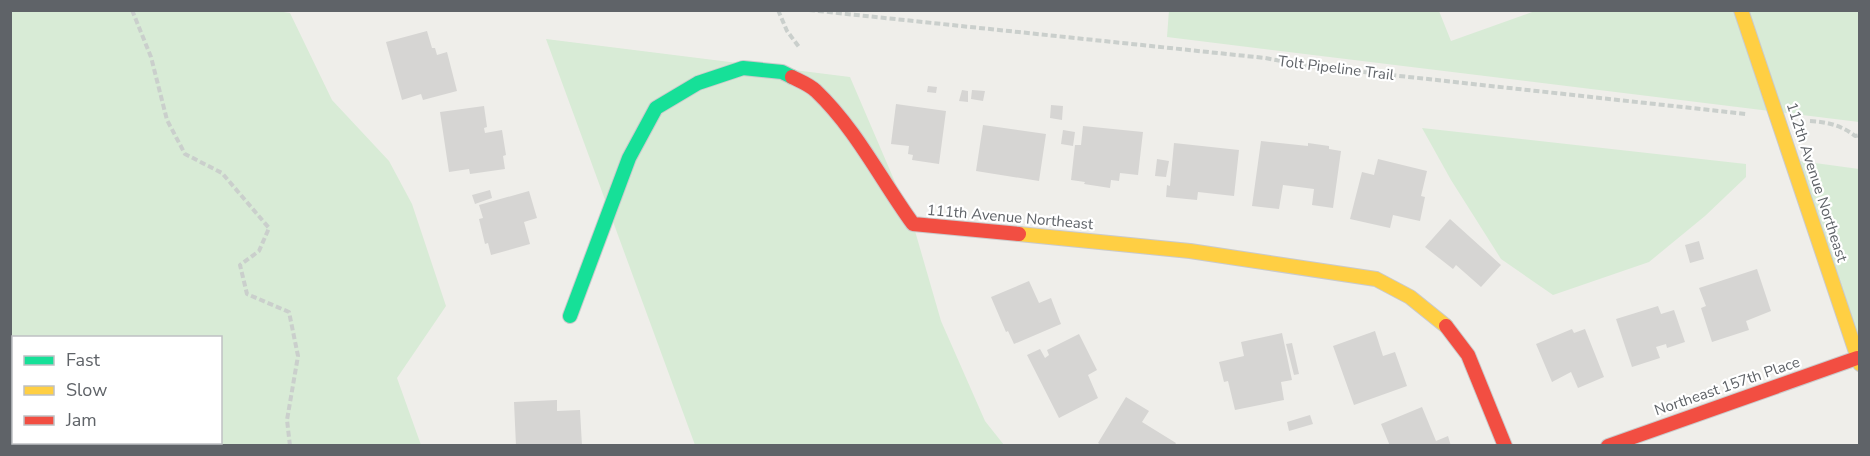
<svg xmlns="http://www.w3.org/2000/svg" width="1870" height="456" viewBox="0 0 1870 456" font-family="'Nunito Sans',sans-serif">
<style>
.green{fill:#d8ebd6;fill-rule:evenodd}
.building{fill:#d6d5d3}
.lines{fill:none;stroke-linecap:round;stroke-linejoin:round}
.fast-casing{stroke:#cacacb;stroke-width:16}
.slow-casing{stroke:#cacacb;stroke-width:16}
.jam-casing{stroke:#cacacb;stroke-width:16}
.path{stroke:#cacfcc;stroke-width:4;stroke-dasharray:6 3;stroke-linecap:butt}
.fast{stroke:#16e098;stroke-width:14}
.slow{stroke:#ffcf43;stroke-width:14}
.jam{stroke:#f24e42;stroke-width:14}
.labels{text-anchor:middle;stroke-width:4.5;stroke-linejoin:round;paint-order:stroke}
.street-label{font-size:15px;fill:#5f6368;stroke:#fff}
</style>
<rect width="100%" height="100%" fill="#efeeea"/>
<path class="green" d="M271,10L290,13L332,100L389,161L412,204L446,306L397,378L421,445H11V11ZM14,338H220V442H14Z
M1169,10L1439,11L1451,41L1535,11H1859V122L1167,37Z
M546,39L850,77L913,224L941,321L985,421L1004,445H695Z
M1422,128L1746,164V177L1705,216L1649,262L1553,295L1501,259L1451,180Z
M1793,160L1859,169V364Z"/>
<path class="building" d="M427,31L432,48H435L437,55L447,52L457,91L423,100L421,94L402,100L386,42Z
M928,86L937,87L936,93L927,92Z
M962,90L968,91V102L959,101Z
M972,90L985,91L983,101L971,99Z
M896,104L946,111L939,164L912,160L913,155L908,154L909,146L891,144Z
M1051,105L1063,106L1062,120L1050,118Z
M484,106L487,127L484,128L485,133L502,130L506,155L503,156L505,169L470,174L469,169L449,172L440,112Z
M983,125L1046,134L1039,181L976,171Z
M1083,126L1143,132L1138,175L1120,173L1119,181L1111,180L1110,188L1084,184L1085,182L1071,180L1075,145H1081Z
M1063,130L1075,132L1073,146L1061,144Z
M1261,141L1308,146V143L1329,146V149L1341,151L1333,208L1312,205L1314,189L1283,185L1279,209L1252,206Z
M1174,143L1239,150L1234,196L1198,192L1197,200L1166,197L1167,185L1170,186Z
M1157,159L1169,161L1166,177L1155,176Z
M1378,159L1427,171L1421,196L1425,197L1420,221L1393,215L1390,228L1350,219L1362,172L1374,175Z
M490,190L492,198L475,204L472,195Z
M529,191L537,218L524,222L530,244L491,255L488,243L485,244L479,219L483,218L479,205Z
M1450,219L1501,265L1481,287L1456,265L1453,269L1425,247Z
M1699,241L1704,259L1690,263L1685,245Z
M1757,269L1771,311L1746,321L1749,330L1712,342L1701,308L1706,306L1699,288Z
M1029,281L1039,303L1051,298L1061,324L1014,344L1008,331L1006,332L991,297Z
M1658,306L1661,314L1674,310L1685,342L1667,348L1666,344L1656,347L1660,358L1632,367L1616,319Z
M1572,329L1574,333L1585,329L1604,377L1578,388L1571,372L1552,382L1536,344Z
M1375,331L1383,356L1395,352L1407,386L1354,405L1333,346Z
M1282,333L1292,380L1281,382L1284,400L1235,410L1228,381L1224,382L1219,362L1244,356L1241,342Z
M1079,334L1097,370L1088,375L1098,398L1059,418L1027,355L1040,349L1045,358L1049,355L1047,350Z
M1292,343L1299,374L1294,375L1286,344Z
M1126,397L1149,411L1142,422L1176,443L1174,446H1103L1098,443Z
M557,400V411L580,410L582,446H516L514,402Z
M1422,407L1436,441L1448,436L1451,446H1390L1381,424Z
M1310,415L1313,424L1289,431L1287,422Z"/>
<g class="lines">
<g class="fast-casing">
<path id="fast" d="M570,316L629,158L656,108L698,83L743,68L782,72L792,77"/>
</g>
<g class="slow-casing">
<path id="slow" d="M1741,10L1860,364
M1019,234L1190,251L1376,279L1410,297L1446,326"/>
</g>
<g class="jam-casing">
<path id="jam" d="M792,77C800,81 810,85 816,91C856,129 881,180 913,224L1019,234
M1446,326L1468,355L1505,446
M1608,446L1857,358"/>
</g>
<path class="path" d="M132,10L151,57L167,120L185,154L222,173L269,228L259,251L240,265L247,294L289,312L298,356L287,420L290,446
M778,10L787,31L799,47
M809,10L1265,58L1309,66L1746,114
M1810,121C1827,122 1841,125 1855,136L1860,135"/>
<use href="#fast" class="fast"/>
<use href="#slow" class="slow"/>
<use href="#jam" class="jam"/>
</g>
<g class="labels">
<g class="street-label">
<text transform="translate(1336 68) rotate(7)" y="5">Tolt Pipeline Trail</text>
<text transform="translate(1817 182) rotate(72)" y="5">112th Avenue Northeast</text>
<text transform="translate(1010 217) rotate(5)" y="5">111th Avenue Northeast</text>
<text transform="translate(1727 386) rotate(-19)" y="5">Northeast 157th Place</text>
</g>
</g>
<rect width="1870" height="456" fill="none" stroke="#5f6368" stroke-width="24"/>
<rect x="12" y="336" width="210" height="108" fill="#ffffff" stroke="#bfc1c3" stroke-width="1.5"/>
<rect x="24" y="356" width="30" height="9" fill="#16e098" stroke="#bfc1c3" stroke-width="1.5"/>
<text x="66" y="366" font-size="18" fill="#5f6368">Fast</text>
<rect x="24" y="386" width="30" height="9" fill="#ffcf43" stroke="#bfc1c3" stroke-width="1.5"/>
<text x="66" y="396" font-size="18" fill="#5f6368">Slow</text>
<rect x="24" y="416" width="30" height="9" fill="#f24e42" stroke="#bfc1c3" stroke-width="1.5"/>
<text x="66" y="426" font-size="18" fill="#5f6368">Jam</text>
</svg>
